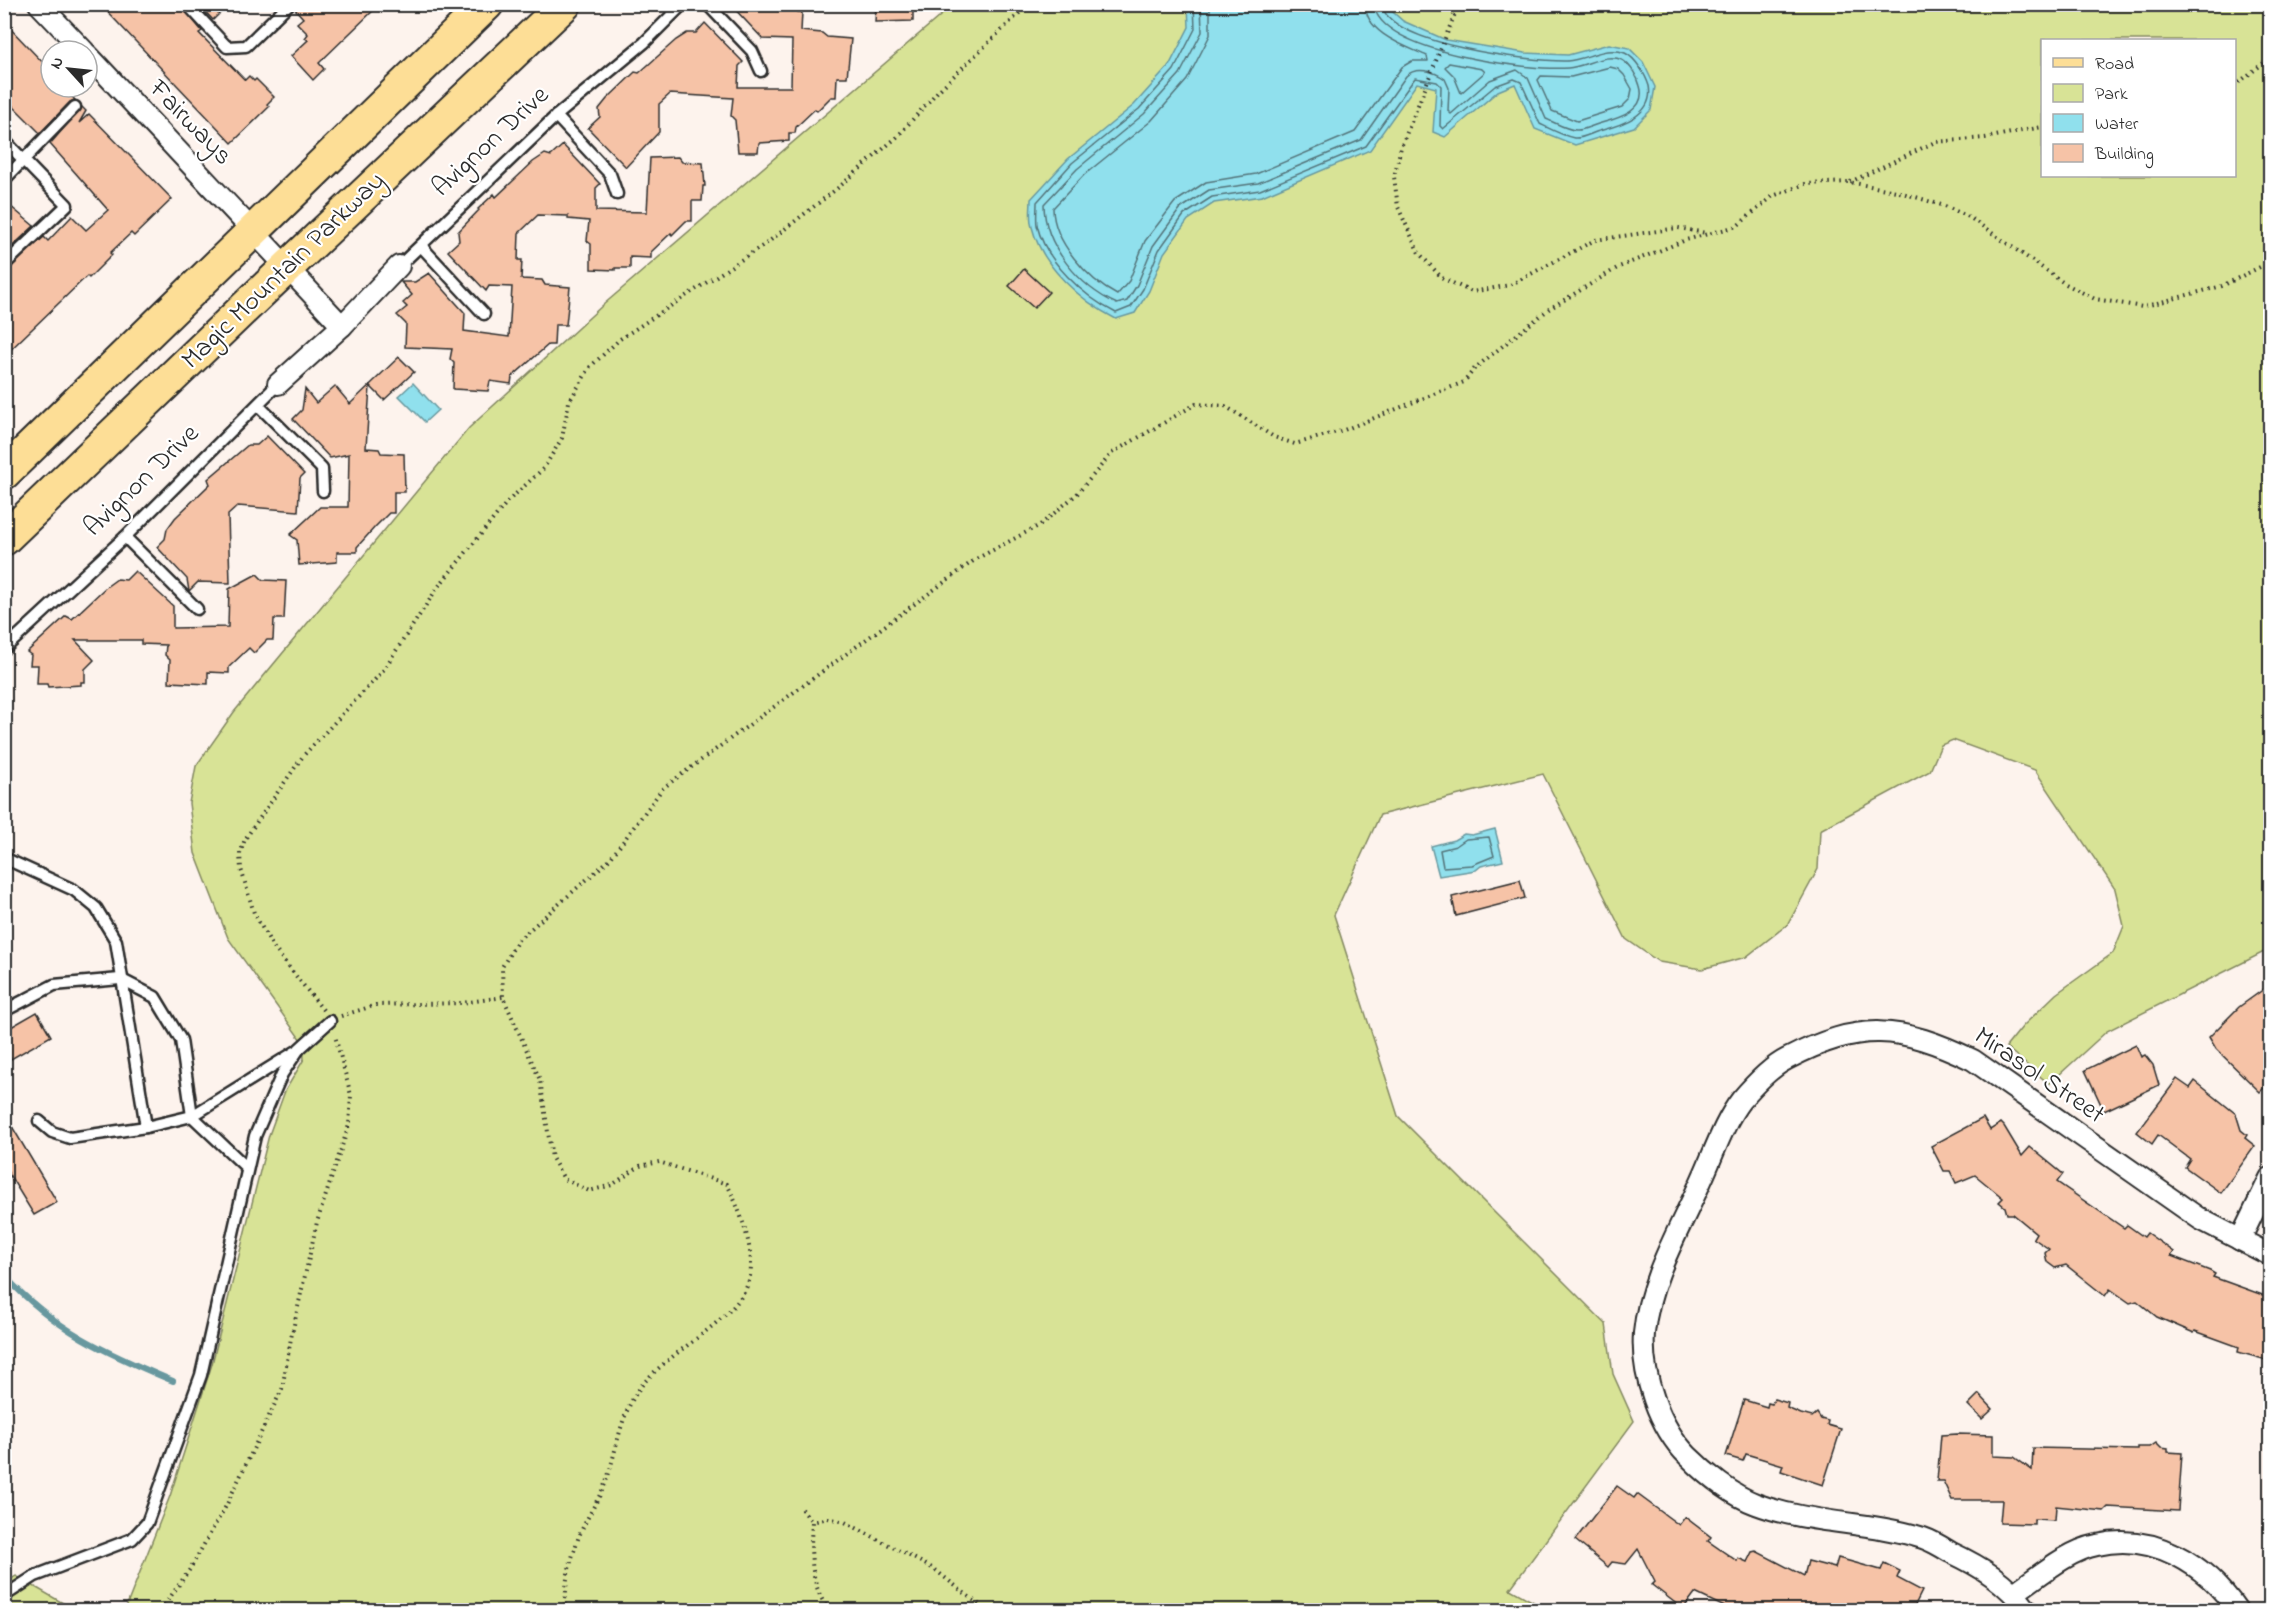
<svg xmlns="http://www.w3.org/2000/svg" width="2275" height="1615" viewBox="0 0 2275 1615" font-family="'Indie Flower',sans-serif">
<rect width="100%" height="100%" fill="#fdf3ed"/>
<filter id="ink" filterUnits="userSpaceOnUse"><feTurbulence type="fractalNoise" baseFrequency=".0167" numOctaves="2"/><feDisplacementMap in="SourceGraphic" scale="12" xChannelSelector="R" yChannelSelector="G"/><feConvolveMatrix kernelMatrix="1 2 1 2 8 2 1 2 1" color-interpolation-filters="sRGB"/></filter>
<g filter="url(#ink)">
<!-- green -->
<g fill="#d8e396" stroke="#828760" stroke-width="1.5" fill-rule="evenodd">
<path d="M953 5H2270V949L2107 1031 2049 1084 2006 1047 2023 1026 2056 994 2113 953 2124 926 2115 889 2035 770 1953 740 1941 745 1930 771 1820 830 1818 869 1788 924 1746 957 1702 969 1659 962 1626 939 1543 774 1380 815 1334 915 1398 1116 1606 1324 1613 1374 1634 1421 1510 1589 1548 1610H125L170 1496 212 1364 269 1135 285 1091 304 1059 303 1043 228 938 195 853 189 803 196 766 234 712 469 428 603 305ZM2042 40H2234V176H2042Z"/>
<polygon points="16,1576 75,1610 5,1610 4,1583"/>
</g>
<!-- water -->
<g fill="#90e0ed" stroke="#68989f" stroke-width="1.5">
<path d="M1188 5H1385L1403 21 1446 40 1525 53 1568 55 1609 44 1629 48 1643 62 1655 87 1651 110 1634 127 1575 145 1535 129 1515 84 1498 91 1445 137 1433 132 1436 88 1417 83 1370 150 1262 196 1214 203 1188 220 1164 253 1149 291 1135 313 1116 319C1081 301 1042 267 1032 227 1029 219 1031 208 1031 199L1068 159 1134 105 1169 66 1189 27Z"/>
<polygon points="413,383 438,410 425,422 399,396"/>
<polygon points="1495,829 1503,861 1481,866 1476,870 1439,876 1431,846 1454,840 1464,834 1472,835"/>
</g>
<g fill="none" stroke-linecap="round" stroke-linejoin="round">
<!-- shore -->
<g stroke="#537379" stroke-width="1.5">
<path d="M1194 4 1195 29 1174 70 1139 109 1072 163 1037 202C1037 209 1036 218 1037 225 1045 261 1084 297 1116 313L1131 307 1143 289 1159 250 1184 215 1212 197 1260 190 1366 146 1415 78 1437 82 1441 86 1440 126 1443 129 1495 86 1514 79 1521 82 1540 124C1550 129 1563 136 1574 138 1581 139 1590 134 1596 132 1617 126 1655 117 1649 86 1646 76 1636 58 1625 53 1606 45 1586 60 1567 61 1534 62 1386 45 1382 4"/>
<path d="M1201 4 1202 32 1180 74 1144 114 1077 169 1044 204C1044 246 1080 287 1117 304L1127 301 1137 285 1153 246 1180 209 1209 190 1258 183 1361 140 1406 76C1416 66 1434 71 1445 79L1449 88 1448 111 1451 114 1490 80 1517 70 1528 78 1546 119C1554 122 1567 130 1576 130 1582 131 1591 126 1598 124 1615 119 1648 112 1640 86 1638 78 1631 65 1622 60 1606 52 1585 67 1568 68 1533 71 1377 53 1374 4"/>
<path d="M1210 4V35L1187 80 1151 121 1084 175 1053 208C1053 241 1088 280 1117 295L1129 281 1145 241 1175 202 1206 182 1256 174 1355 132 1402 67 1412 61H1428L1427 56C1405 46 1366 34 1365 4"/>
<polygon points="1449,63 1482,69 1485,72 1461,93 1454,76 1445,67"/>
<polygon points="1610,67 1618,69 1624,75 1632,89 1630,99 1622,107 1577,121 1552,111 1538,80 1541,76 1571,77"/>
<polygon points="1489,837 1494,856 1472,865 1443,867 1440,850 1456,846 1466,839"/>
</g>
<!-- stream -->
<path stroke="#68989f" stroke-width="6" d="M4 1275C54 1330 106 1353 173 1381"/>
</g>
<!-- building -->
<g fill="#f6c3a7" stroke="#2b2b2b" stroke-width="1.5">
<polygon points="100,4 180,4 202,31 199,33 245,80 249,76 254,81 256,79 274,97 267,104 269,107 232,143"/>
<polygon points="198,4 229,4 213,20"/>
<polygon points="296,4 380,4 319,63 324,69 313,80 291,56 308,40 305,38 308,34 297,23 303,18 295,9"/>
<polygon points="730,4 798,7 798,12 802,12 801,31 822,33 827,37 851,39 847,77 837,77 836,97 831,97 817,111 815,109 796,127 795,133 789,133 789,141 759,143 758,152 738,152 735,120 731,116 733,98 670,94 659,104 659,132 626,167 588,128 600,117 599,109 607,99 635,72 639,73 676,40 687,33 696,33 705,23 743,62 739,66 738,87 791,87 792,40 763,39"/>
<polygon points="876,4 913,4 913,21 875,22"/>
<polygon points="4,22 51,71 51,87 63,87 75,100 70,102 40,133 4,97"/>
<polygon points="82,107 86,111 79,123 89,114 172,199 134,236 131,233 110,253 112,255 89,278 87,276 4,356 4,272 44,237 48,241 72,216 86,230 108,210 50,144"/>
<polygon points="563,145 600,184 596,188 596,211 647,212 650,158 678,157 682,162 703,163 705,186 703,186 702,201 692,201 692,221 686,221 672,235 671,233 651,252 651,258 630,257 630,268 615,268 615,270 591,269 591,244 587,241 589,221 568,219 568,216 538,215 519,233 518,260 522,260 521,279 542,280 545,285 570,287 566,325 555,325 554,345 548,345 512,377 511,384 490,381 488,391 453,389 454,363 450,359 452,349 405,347 406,324 397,315 407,307 403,303 412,295 401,282 415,282 429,273 465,313 464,331 509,337 512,287 489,286 486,291 448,251 459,241 458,232 479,210 478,209 494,194 496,197 533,162 545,154 551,156"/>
<polygon points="4,201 34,226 4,254"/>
<polygon points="1024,269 1049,292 1034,308 1009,286"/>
<polygon points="399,357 414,372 384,400 370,386 366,448 379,449 381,453 404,454 405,492 394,492 394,513 389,513 375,527 357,547 357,552 337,552 337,562 299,565 297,540 290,535 320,507 348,507 349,454 330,458 293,419 302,410 305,389 316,403 335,386 350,404"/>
<polygon points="267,436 304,474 300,478 298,511 238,506 228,515 230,583 198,582 189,591 187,579 157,547 165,539 167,529 175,518 210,484 208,479 248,445 257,445"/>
<polygon points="135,571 173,606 173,628 228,627 229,589 257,574 263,580 286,581 284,619 274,619 273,640 267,640 254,653 249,648 229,667 229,673 208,672 208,684 169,682 170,660 165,655 166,645 141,644 141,640 75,640 94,660 85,669 85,682 81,682 81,685 48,687 47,684 37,684 38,665 30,665 31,655 27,652 66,616 72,619 106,587 117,579 126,580"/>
<polygon points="1520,880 1525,898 1456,916 1452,897"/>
<polygon points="2271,984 2271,1081 2260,1092 2216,1049 2209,1037 2239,1007"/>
<polygon points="37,1012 51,1036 4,1063 4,1031"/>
<polygon points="2136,1045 2141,1057 2145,1055 2153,1065 2159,1085 2104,1111 2085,1070"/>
<polygon points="2177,1079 2190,1088 2195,1081 2236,1114 2241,1130 2247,1135 2245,1138 2255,1146 2221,1193 2185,1167 2190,1159 2158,1135 2152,1144 2137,1132"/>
<polygon points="4,1113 57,1202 34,1215 4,1166"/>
<polygon points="1983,1118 1990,1130 2001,1123 2004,1126 2022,1156 2030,1147 2063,1174 2057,1182 2124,1228 2127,1225 2144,1237 2147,1233 2174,1252 2171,1256 2210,1271 2215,1274 2213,1277 2271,1298 2271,1350 2267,1360 2238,1352 2239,1347 2195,1331 2194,1333 2157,1317 2137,1301 2130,1303 2110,1289 2105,1296 2066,1265 2055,1268 2047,1262 2045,1253 2049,1249 2033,1238 2036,1233 2013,1214 2007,1214 2005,1207 1999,1202 2003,1198 1975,1175 1956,1183 1950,1171 1944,1171 1931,1146"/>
<polygon points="1979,1394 1993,1409 1982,1419 1968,1405"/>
<polygon points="1774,1399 1788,1403 1787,1408 1801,1414 1812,1417 1817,1413 1821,1419 1828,1421 1827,1425 1841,1429 1823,1485 1781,1471 1783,1465 1746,1454 1743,1461 1726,1456 1744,1400 1767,1407 1768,1403 1772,1404"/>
<polygon points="1957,1434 1993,1435 1993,1456 2014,1457 2032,1470 2033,1448 2138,1450 2138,1447 2150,1447 2156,1443 2161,1448 2168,1449 2168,1452 2182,1453 2178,1511 2108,1507 2104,1511 2056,1506 2055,1520 2034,1519 2034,1524 2000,1523 2002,1500 1952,1500 1943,1481 1937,1481 1941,1435"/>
<polygon points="1617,1486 1634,1498 1637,1494 1679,1525 1685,1517 1711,1537 1708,1541 1737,1561 1738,1558 1747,1562 1752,1552 1756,1551 1804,1576 1808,1561 1835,1568 1838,1558 1881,1570 1884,1563 1900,1571 1897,1578 1922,1591 1912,1611 1733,1611 1695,1593 1683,1609 1652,1585 1655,1582 1638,1549 1626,1564 1612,1562 1608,1567 1575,1540"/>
</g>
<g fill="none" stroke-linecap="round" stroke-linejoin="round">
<defs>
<g id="service">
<polyline points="187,4 227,47 246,46 289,4"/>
<polyline points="707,4 752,51 761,71"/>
<polyline points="556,116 610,174 617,194"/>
<polyline points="4,140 67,205 4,265"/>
<polyline points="4,180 75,107"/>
<polyline points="421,246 484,314"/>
<polyline points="399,266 556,116 644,43 683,4"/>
<polyline points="258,405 322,469 323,491"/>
<polyline points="125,537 197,609"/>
<polyline points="4,649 125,537 278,384"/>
<polyline points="4,858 74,890 96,908 116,941 146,1127"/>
<polyline points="4,1011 54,985 120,979 155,997 181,1040 192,1116 246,1167"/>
<polyline points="39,1121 52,1132 70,1138 146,1127 192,1116 295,1052"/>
<polyline points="4,1596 35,1576 132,1539 147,1523 201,1375 255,1136 282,1074 299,1049 330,1021"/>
</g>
<g id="minor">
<polyline points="39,4 84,51"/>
<polyline points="87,54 342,326"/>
<polyline points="278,384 342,326 399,266"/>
<polyline points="2240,1240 2270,1178"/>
<path d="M2014 1593C2039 1576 2067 1551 2097 1545 2153 1532 2206 1564 2237 1610"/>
<path d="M2027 1610C2006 1582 1982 1567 1950 1552 1942 1547 1932 1541 1923 1538 1869 1521 1809 1524 1756 1504 1732 1495 1706 1474 1688 1456 1659 1427 1641 1375 1644 1333 1649 1279 1681 1227 1702 1179 1714 1153 1724 1122 1741 1100 1753 1086 1771 1067 1787 1059 1860 1021 1900 1025 1973 1060L2200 1219 2270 1255"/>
</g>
<g id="primary">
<polyline points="4,473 487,4"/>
<polyline points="4,539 259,294 565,4"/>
</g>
</defs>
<!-- service casing -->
<use href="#service" stroke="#2b2b2b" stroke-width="15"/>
<!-- minor casing -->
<use href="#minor" stroke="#2b2b2b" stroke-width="24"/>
<!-- primary casing -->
<use href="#primary" stroke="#2b2b2b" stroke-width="36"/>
<!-- path -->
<g stroke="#2b2b2b" stroke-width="4" stroke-dasharray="1.5 4.5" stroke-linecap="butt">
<polyline points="1459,4 1401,147 1394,177 1398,207 1419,253 1442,278 1472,292 1510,285 1595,240 1678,228 1706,233"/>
<polyline points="2234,86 2270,58"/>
<polyline points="1850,182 1935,142 1985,138 2042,127"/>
<polyline points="323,1010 273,947 254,913 241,869 240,854 245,839 303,756 382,672 438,587 508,501 544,468 562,438 569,402 590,367 620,339 767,243 839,187 897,137 938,91 1029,4"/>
<polyline points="341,1016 376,1005 462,1003 503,997"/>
<polyline points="802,1509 812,1522"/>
<polyline points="161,1610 190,1569 226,1506 282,1389 291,1338 317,1222 349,1125 351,1095 335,1036"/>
<path d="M563 1610C567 1599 565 1586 568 1574 570 1563 574 1551 578 1539 586 1517 602 1496 609 1473 617 1446 621 1416 637 1392 662 1353 738 1322 749 1280 757 1254 739 1207 727 1184L659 1162 640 1166 612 1185 589 1191 564 1179 552 1158 540 1080 503 997 502 967 518 940 610 859 663 788 976 559 1040 525 1077 494 1112 453 1196 404 1225 406 1274 437 1295 444 1344 430 1464 382 1475 368 1549 309 1619 267 1686 240 1737 226 1773 196 1805 184 1849 182 1896 191 1945 206 1969 217 2064 283 2095 299 2142 307 2222 286 2270 262"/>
<path d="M829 1610C810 1586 810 1552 812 1522L828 1518 845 1522 934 1569 986 1610"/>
</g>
<!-- service -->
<use href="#service" stroke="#fff" stroke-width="10"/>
<!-- minor -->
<use href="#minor" stroke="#fff" stroke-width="20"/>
<!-- primary -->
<use href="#primary" stroke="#fdde96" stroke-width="32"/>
</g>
</g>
<g text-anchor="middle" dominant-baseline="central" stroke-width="4.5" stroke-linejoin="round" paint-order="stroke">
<!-- street labels -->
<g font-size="27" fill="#2b2b2b" stroke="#fff">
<text transform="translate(190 123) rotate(46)">Fairways</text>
<text transform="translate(491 142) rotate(-43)">Avignon Drive</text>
<text transform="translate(284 271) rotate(-44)">Magic Mountain Parkway</text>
<text transform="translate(142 481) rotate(-44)">Avignon Drive</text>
<text transform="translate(2039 1076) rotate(34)">Mirasol Street</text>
</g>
</g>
<!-- margin -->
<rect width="2275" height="1615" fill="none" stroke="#fff" stroke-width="24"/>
<rect x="12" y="12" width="2251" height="1591" fill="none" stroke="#2b2b2b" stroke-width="2" filter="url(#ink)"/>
<!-- legend -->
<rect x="2041" y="39" width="195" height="138" fill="#ffffff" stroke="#aaaaaa" stroke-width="1.5"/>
<rect x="2053" y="58" width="30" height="9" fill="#fdde96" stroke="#aaaaaa" stroke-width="1.5"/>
<text x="2095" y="69" font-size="18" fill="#2b2b2b">Road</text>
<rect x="2053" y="84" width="30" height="18" fill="#d8e396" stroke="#aaaaaa" stroke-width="1.5"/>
<text x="2095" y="99" font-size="18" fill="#2b2b2b">Park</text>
<rect x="2053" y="114" width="30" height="18" fill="#90e0ed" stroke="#aaaaaa" stroke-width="1.5"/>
<text x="2095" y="129" font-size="18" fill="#2b2b2b">Water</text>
<rect x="2053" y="144" width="30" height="18" fill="#f6c3a7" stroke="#aaaaaa" stroke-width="1.5"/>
<text x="2095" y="159" font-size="18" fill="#2b2b2b">Building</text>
<!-- north arrow -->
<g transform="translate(69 69) rotate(297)"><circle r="28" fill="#ffffff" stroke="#aaaaaa" stroke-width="1.5"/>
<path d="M0-4.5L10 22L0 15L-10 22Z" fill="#2b2b2b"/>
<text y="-9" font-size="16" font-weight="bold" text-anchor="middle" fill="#2b2b2b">N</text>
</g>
</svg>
